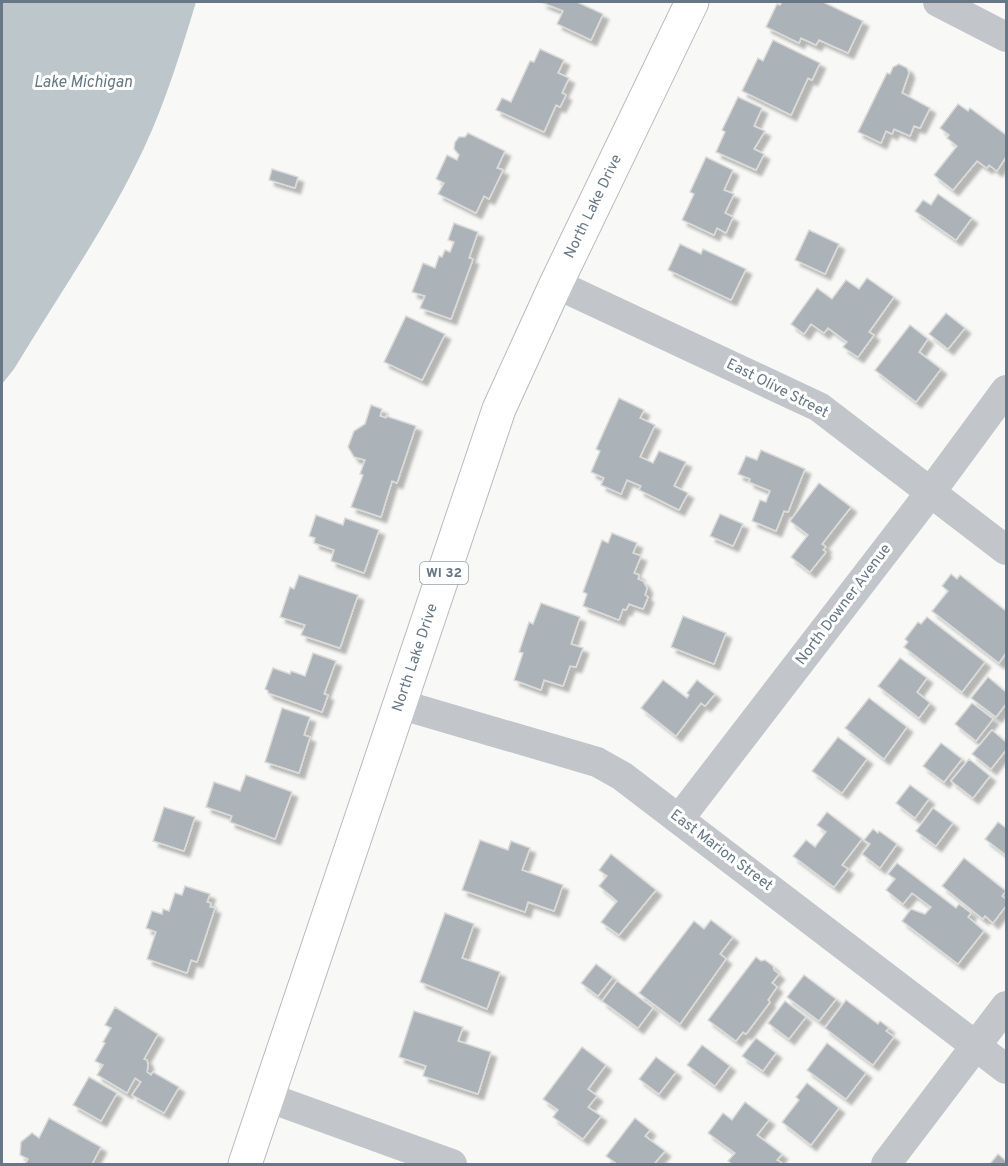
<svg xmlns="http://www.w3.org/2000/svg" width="1008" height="1166" viewBox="0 0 1008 1166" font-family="Overpass,sans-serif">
<defs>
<filter id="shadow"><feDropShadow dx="5.5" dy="5.5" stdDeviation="1.5" flood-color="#0004"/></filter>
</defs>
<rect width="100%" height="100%" fill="#f8f8f6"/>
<!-- water -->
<path fill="#bcc6cb" d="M2 2H196C181 51 166 101 144 148 108 225 58 296 14 369L2 384Z"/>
<!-- building -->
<g fill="#abb2b8" stroke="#dadad8" stroke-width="1.5" filter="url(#shadow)">
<polygon points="541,2 580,2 579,3 603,14 591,40 557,24 563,11"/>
<polygon points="782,2 823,2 863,21 848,53 819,40 816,45 801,38 799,43 766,27 777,4 780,5"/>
<polygon points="773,40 820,63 812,80 808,78 791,115 742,91 758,58 763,61"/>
<polygon points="540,49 564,60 558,73 569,78 562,93 566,95 560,107 556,105 544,132 496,110 502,98 511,102 530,61 534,62"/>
<polygon points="899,64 907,68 909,73 902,93 930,108 920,128 914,126 910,136 894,129 892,134 886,131 881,143 858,132 887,73 890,74 893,67"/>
<polygon points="738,97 762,108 754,126 765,131 754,149 764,154 756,170 716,152 725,132 722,130"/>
<polygon points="958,104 968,111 970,108 1006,135 1006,157 997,171 989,165 987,168 977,161 953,190 934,175 957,146 947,138 949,135 940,128"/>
<polygon points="468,133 505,151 497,168 503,170 489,199 484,196 476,213 438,194 444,183 436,179 447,155 457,160 459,155 454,149 455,142 459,137 465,137"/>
<polygon points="706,157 733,170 724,190 734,194 725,213 733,217 726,233 717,228 714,235 682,220 694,194 690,192"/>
<polygon points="272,169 298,177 295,188 269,180"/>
<polygon points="938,194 972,218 956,240 915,211 923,200 931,205"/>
<polygon points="454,223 478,232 469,258 473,259 451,319 420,308 425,296 412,292 423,263 435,268 439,256 442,257 445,250 450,252 454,242 448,240"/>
<polygon points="809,230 839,244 825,274 795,260"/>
<polygon points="680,244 701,254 703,249 746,269 731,300 668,270"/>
<polygon points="867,278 894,297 869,332 874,335 858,357 843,347 847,342 828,328 824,333 811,324 804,334 791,324 817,288 832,299 846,280 859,289"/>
<polygon points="946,313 965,328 948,349 929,334"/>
<polygon points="406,316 445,334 422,380 384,362"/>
<polygon points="910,325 928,339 919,352 941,369 916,402 875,370"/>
<polygon points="619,398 644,410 640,418 655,425 640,457 653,463 659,451 686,462 674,486 688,493 679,510 639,490 641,486 627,480 621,494 601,485 604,478 591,472 600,451 596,449"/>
<polygon points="371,405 382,409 380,416 386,418 386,416 416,426 397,483 392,481 381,517 351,507 363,475 360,474 365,460 354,457 348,447 354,431 365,424"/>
<polygon points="761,450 805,469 788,512 784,511 776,531 752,521 760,500 766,502 770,491 749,482 750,479 738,474 746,456 757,460"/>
<polygon points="819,483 851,507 822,544 826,547 823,550 826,552 810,572 791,557 808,535 790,521"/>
<polygon points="720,514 743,524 733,546 710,536"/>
<polygon points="316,515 343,525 345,518 379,530 364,573 331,561 334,550 314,543 315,538 309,536"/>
<polygon points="612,533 637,543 633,553 641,556 634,573 639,575 638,579 643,581 647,588 645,595 648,597 643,609 629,604 626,610 623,609 619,620 583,606 587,594 583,592 602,540 608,543"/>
<polygon points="951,574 957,579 960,575 1006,611 1006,653 999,663 932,611 948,591 942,586"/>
<polygon points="299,575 358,595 340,648 301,635 305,625 280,617 290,587 294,589"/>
<polygon points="541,603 580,617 571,644 583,648 576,667 570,666 563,686 544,680 541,690 514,680 523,653 519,652 529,622 533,624"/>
<polygon points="683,616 726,633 714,664 671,647"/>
<polygon points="927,617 985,662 962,692 904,647 908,642 905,639 918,622 921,624"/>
<polygon points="313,653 336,661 324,694 328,695 322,712 268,693 268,691 265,689 273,668 290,674 291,671 305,676"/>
<polygon points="900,658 927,678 917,692 930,703 919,718 878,686"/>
<polygon points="988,677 1006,692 1006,704 996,717 971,698"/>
<polygon points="663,680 687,698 689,695 687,693 697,680 715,694 705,706 701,703 676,736 641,708"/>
<polygon points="869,698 907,727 884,759 845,728"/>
<polygon points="972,703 993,719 976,741 955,724"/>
<polygon points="282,708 310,717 304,735 310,737 299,773 265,762"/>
<polygon points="992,730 1006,742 1006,750 991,769 972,754"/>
<polygon points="838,737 867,759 842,793 812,771"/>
<polygon points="941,743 962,759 944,782 923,766"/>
<polygon points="969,759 990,776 973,798 951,781"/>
<polygon points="246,775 292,792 275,839 230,822 232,816 206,807 214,782 240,791"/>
<polygon points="910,785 929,799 915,818 896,803"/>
<polygon points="164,807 195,817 184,851 153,841"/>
<polygon points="933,808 953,823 936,846 916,831"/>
<polygon points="827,812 862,839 842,865 848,869 834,887 793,856 806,840 815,847 826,832 817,825"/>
<polygon points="998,822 1006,828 1006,855 985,839"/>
<polygon points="873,829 878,833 879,831 897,844 880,868 862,854 870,844 864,840"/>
<polygon points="480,840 508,850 511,841 530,848 522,870 563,885 554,911 528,902 525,912 462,890"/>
<polygon points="611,854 656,890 619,935 601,922 617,901 599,886 607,876 599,870"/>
<polygon points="964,858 1006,891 1002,896 1006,899 1006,906 993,923 985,916 983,919 942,886"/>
<polygon points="897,863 956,908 959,904 971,913 968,917 984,931 958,964 902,921 911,909 925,914 931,907 912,893 903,904 886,890 895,879 888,874"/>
<polygon points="185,886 210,894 207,902 211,903 210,907 215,908 197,962 191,960 187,973 147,959 156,932 146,928 152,911 162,914 163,909 169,911 175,893 182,895"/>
<polygon points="445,913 474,924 462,958 500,972 487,1009 420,982"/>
<polygon points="711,920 733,937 720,954 726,959 680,1024 639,993 694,921 704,929"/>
<polygon points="756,957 761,961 765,960 773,966 774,970 779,974 772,983 777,987 768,1000 770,1002 746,1034 743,1032 736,1041 708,1020"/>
<polygon points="596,964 613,977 598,996 581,983"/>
<polygon points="804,975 836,999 819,1021 787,997"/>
<polygon points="617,981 653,1008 638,1028 602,1001"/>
<polygon points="846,1000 878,1024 880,1021 889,1028 886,1031 894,1037 873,1065 825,1028"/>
<polygon points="785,1001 806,1017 789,1039 768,1023"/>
<polygon points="115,1007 158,1034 144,1059 147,1060 148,1065 147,1072 151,1075 153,1072 179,1087 164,1113 132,1095 141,1082 135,1078 127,1093 97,1075 103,1065 95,1061 105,1043 103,1042 111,1028 105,1025"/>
<polygon points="414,1011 463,1027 458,1041 491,1052 478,1094 423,1076 426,1066 399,1057"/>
<polygon points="756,1038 776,1053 763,1071 742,1056"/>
<polygon points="827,1043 866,1073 846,1099 807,1070"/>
<polygon points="702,1045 730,1066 715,1086 687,1065"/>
<polygon points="582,1047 606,1065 588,1089 597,1096 588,1107 601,1116 583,1139 553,1117 558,1110 543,1099"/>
<polygon points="656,1057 676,1072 659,1094 639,1079"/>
<polygon points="89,1077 117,1093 101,1121 73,1105"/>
<polygon points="807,1083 839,1108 811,1145 782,1122 799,1100 796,1097"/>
<polygon points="745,1102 769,1120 757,1135 782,1154 777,1160 783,1164 732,1164 728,1161 735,1153 708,1133 723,1113 732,1120"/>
<polygon points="49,1118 101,1147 92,1164 25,1164 28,1159 20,1155 21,1142 32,1133 39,1138"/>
<polygon points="635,1118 650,1130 645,1136 665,1151 654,1164 617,1164 606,1156"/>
<polygon points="998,1154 1006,1161 1006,1164 990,1164"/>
</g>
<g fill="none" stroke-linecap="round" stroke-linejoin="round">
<defs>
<g id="major">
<path id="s1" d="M245 1164 499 409 556 284 692 2"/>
</g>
</defs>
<!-- major casing -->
<use href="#major" stroke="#b7bbbf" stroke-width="35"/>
<!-- minor -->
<g stroke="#c2c5c9" stroke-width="30">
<polyline points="938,2 1006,37"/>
<polyline points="556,284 819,407 1006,550"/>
<polyline points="399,704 597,762 622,776 1006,1069"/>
<polyline points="679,819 930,493 1006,390"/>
<polyline points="267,1097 452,1164"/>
<polyline points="886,1164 1006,1006"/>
</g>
<!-- major -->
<use href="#major" stroke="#fff" stroke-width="33"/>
</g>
<g text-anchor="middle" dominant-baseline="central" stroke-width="6" stroke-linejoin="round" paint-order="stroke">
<!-- shield labels -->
<rect fill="#fff" stroke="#95a0aa" stroke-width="1.5" x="420" y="562" width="48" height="22" rx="4.5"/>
<g font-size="14" font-weight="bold" fill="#687786">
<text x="444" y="573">WI 32</text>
</g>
<!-- street labels -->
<g font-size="15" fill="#687786" stroke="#fff">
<text stroke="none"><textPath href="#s1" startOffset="1020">North Lake Drive</textPath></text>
<text transform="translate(777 389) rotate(27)">East Olive Street</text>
<text transform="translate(844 605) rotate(-53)">North Downer Avenue</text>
<text stroke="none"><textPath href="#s1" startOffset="534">North Lake Drive</textPath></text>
<text transform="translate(721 851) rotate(37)">East Marion Street</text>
</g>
<!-- water labels -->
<g font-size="16" font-style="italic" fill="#637881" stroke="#fff">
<text x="83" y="83">Lake Michigan</text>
</g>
</g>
<!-- border -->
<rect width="1008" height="1166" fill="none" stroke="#687786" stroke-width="6"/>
</svg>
